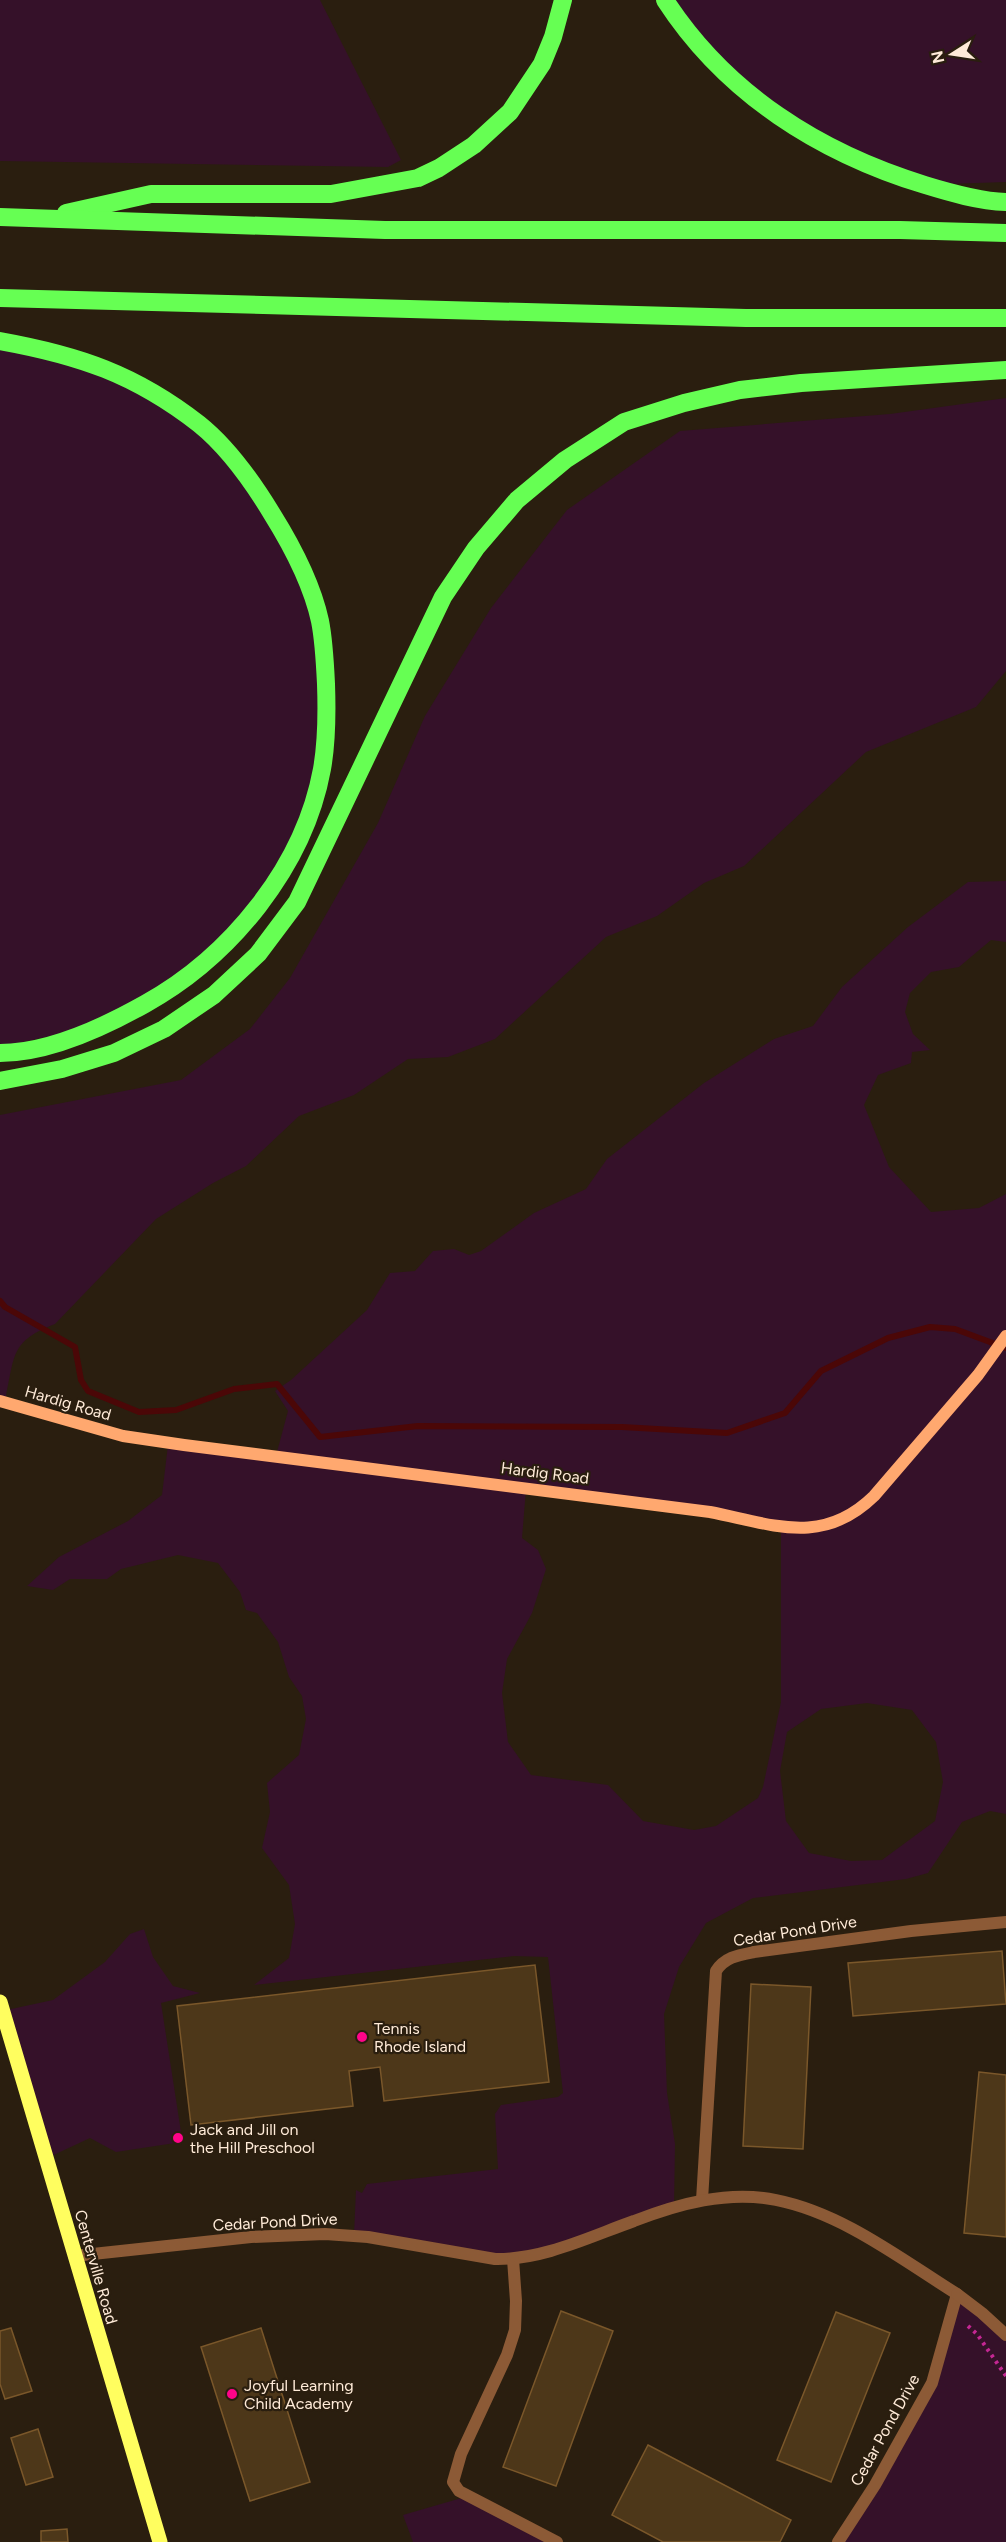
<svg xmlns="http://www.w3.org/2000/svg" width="1006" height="2542" viewBox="0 0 1006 2542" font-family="Figtree,sans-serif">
<rect width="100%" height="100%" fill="#2a1e0f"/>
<!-- green -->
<g fill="#351129" fill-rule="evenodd">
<polygon points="0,0 320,0 401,160 388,167 0,161"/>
<polygon points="663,0 1006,0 1006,182 946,184 934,187 780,121"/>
<polygon points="0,342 115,372 243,467 310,592 323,740 295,844 223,948 97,1026 0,1047"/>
<path d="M1006 398V671L976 707 866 752 744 866 704 883 657 916 606 937 495 1039 448 1057 408 1059 354 1095 299 1116 246 1166 213 1183 156 1219 55 1324C11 1341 15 1354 6 1396L3 1402 0 1401V1115L181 1080 250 1029 290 978 378 823 425 716 491 608 567 510 680 431 890 414Z"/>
<path d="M1006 881V942L991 940 959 967 931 972 910 993 905 1012 913 1034 930 1050 912 1052 911 1063 878 1075 864 1105 889 1167 931 1212 979 1208 1006 1194V1814L990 1811 962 1822 928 1873 906 1879 753 1898 706 1923 679 1967 664 2014 667 2093 675 2144 674 2207 510 2260 354 2235 356 2190 362 2193 367 2184 498 2169 495 2114 501 2105 558 2097 563 2093 548 1957 514 1956 254 1985 289 1958 295 1924 289 1885 262 1848 270 1812 267 1783 299 1755 306 1719 302 1696 289 1677 278 1642 257 1613 246 1610 240 1592 218 1563 178 1555 121 1569 107 1579H70L53 1590 27 1586 59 1557 128 1521 162 1495 168 1445 277 1452 288 1411 275 1391 291 1380 367 1310 390 1273 415 1271 433 1251 454 1249 469 1255 481 1251 534 1213 586 1189 607 1159 704 1083 774 1039 813 1026 842 987 908 927 968 882ZM526 1489 781 1528V1702L763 1787 758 1798 716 1826 694 1830 643 1821 608 1785 531 1775 508 1742 502 1693 507 1659 532 1613 546 1569 538 1550 522 1538ZM867 1703 912 1710 936 1742 943 1782 935 1821 882 1860 851 1861 809 1853 786 1821 780 1771 787 1732 821 1709Z"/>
<polygon points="144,1929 153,1957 173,1986 200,1993 161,2003 181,2132 175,2143 116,2152 90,2138 45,2159 2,2011 53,2000 105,1962 130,1934"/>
<polygon points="961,2297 1006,2339 1006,2542 837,2542 929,2386"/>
<polygon points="465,2497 554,2542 413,2542 403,2515"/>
</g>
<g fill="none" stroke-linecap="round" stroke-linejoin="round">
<!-- stream -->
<polyline stroke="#4b0707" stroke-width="6" points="0,1301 5,1307 75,1347 81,1380 88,1391 139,1412 176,1410 234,1389 277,1384 320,1437 418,1426 622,1427 727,1433 785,1413 821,1371 888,1338 930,1327 955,1329 1006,1348"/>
</g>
<!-- building -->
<g fill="#4d3719" stroke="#7a572a" stroke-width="1.5">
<polygon points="1002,1951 1006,2004 853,2016 848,1963"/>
<polygon points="535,1965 549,2082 384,2101 380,2067 349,2071 353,2106 191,2125 177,2006"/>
<polygon points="751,1984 811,1987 803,2149 743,2146"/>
<polygon points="979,2072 1006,2075 1006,2237 964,2233"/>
<polygon points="561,2311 613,2331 556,2486 503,2467"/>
<polygon points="836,2312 890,2333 831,2482 777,2460"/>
<polygon points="11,2328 32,2391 5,2399 0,2384 0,2331"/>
<polygon points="261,2328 310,2482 250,2501 201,2347"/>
<polygon points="38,2429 53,2477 26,2485 11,2438"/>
<polygon points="648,2445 791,2520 780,2542 663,2542 612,2515"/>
<polygon points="67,2529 68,2542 41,2542 41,2531"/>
</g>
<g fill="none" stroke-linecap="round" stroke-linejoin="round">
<!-- path -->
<polyline stroke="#c42793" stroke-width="4" stroke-dasharray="3 4.5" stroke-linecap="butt" points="968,2326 977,2334 1006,2376"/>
<!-- street -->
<g stroke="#8c5a36" stroke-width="12">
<path d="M702 2200 716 1971C725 1957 739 1955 754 1952L911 1931 1006 1922"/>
<path d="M74 2256 251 2237 325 2234 368 2237 495 2259C543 2260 589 2237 634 2221 678 2204 728 2190 776 2200 842 2213 901 2259 957 2294L932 2383 875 2485 838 2542"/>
<polyline points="513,2259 516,2301 515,2330 507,2355 461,2454 453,2482 459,2491 557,2542"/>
<polyline points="957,2294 982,2313 1006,2335"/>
</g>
<!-- secondary -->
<path stroke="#ffa86f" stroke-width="12" d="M0 1401 123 1436 184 1445 710 1512C772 1524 822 1547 874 1496L978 1375 1006 1336"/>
<!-- primary -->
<polyline stroke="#fffe5f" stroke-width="15" points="0,2002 160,2542"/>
<!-- highway -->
<g stroke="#66ff53" stroke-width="18">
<path d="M665 0C726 94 820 153 925 185 951 193 979 201 1006 202"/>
<polyline points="66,213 151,194 331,194 418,178 439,168 474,145 510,112 542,64 553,37 563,0"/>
<polyline points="0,217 385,230 900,230 1006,233"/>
<polyline points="0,298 746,318 1006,318"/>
<path d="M0 341C78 355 135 374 199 424 229 448 252 481 272 514 292 546 312 584 320 621 324 641 325 663 326 684 327 712 327 741 322 769 304 867 230 957 145 1004 104 1027 47 1053 0 1053"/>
<polyline points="0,1081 62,1069 114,1053 164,1029 214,995 258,954 297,902 443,597 476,548 517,500 565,460 624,422 684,403 740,390 801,383 1006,370"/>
</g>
</g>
<!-- markers -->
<g fill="#ff0489" stroke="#2a1e0f" stroke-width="2">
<circle cx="362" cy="2037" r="6"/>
<circle cx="178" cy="2138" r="6"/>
<circle cx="232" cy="2394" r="6"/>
</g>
<g text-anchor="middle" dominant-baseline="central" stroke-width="4.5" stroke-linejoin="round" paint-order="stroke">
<!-- street labels -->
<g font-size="16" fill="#ffebd8" stroke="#2a1e0f">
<text transform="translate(68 1403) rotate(16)">Hardig Road</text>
<text transform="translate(545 1473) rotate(7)">Hardig Road</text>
<text transform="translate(795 1931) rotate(-9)">Cedar Pond Drive</text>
<text transform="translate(275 2222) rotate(-3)">Cedar Pond Drive</text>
<text transform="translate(96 2267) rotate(74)">Centerville Road</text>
<text transform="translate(885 2430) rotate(-61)">Cedar Pond Drive</text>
</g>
<!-- poi labels -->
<g font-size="16" fill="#ffebd8" stroke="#2a1e0f" text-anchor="start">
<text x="374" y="2028">Tennis<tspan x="374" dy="18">Rhode Island</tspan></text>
<text x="190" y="2129">Jack and Jill on<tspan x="190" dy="18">the Hill Preschool</tspan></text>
<text x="244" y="2385">Joyful Learning<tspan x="244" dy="18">Child Academy</tspan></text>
</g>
</g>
<!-- north arrow -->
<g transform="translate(952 54) rotate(258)" stroke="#2a1e0f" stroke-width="4.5" paint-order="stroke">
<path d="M0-4.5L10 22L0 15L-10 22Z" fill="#ffebd8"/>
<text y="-9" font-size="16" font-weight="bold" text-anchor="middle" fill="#ffebd8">N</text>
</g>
</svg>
